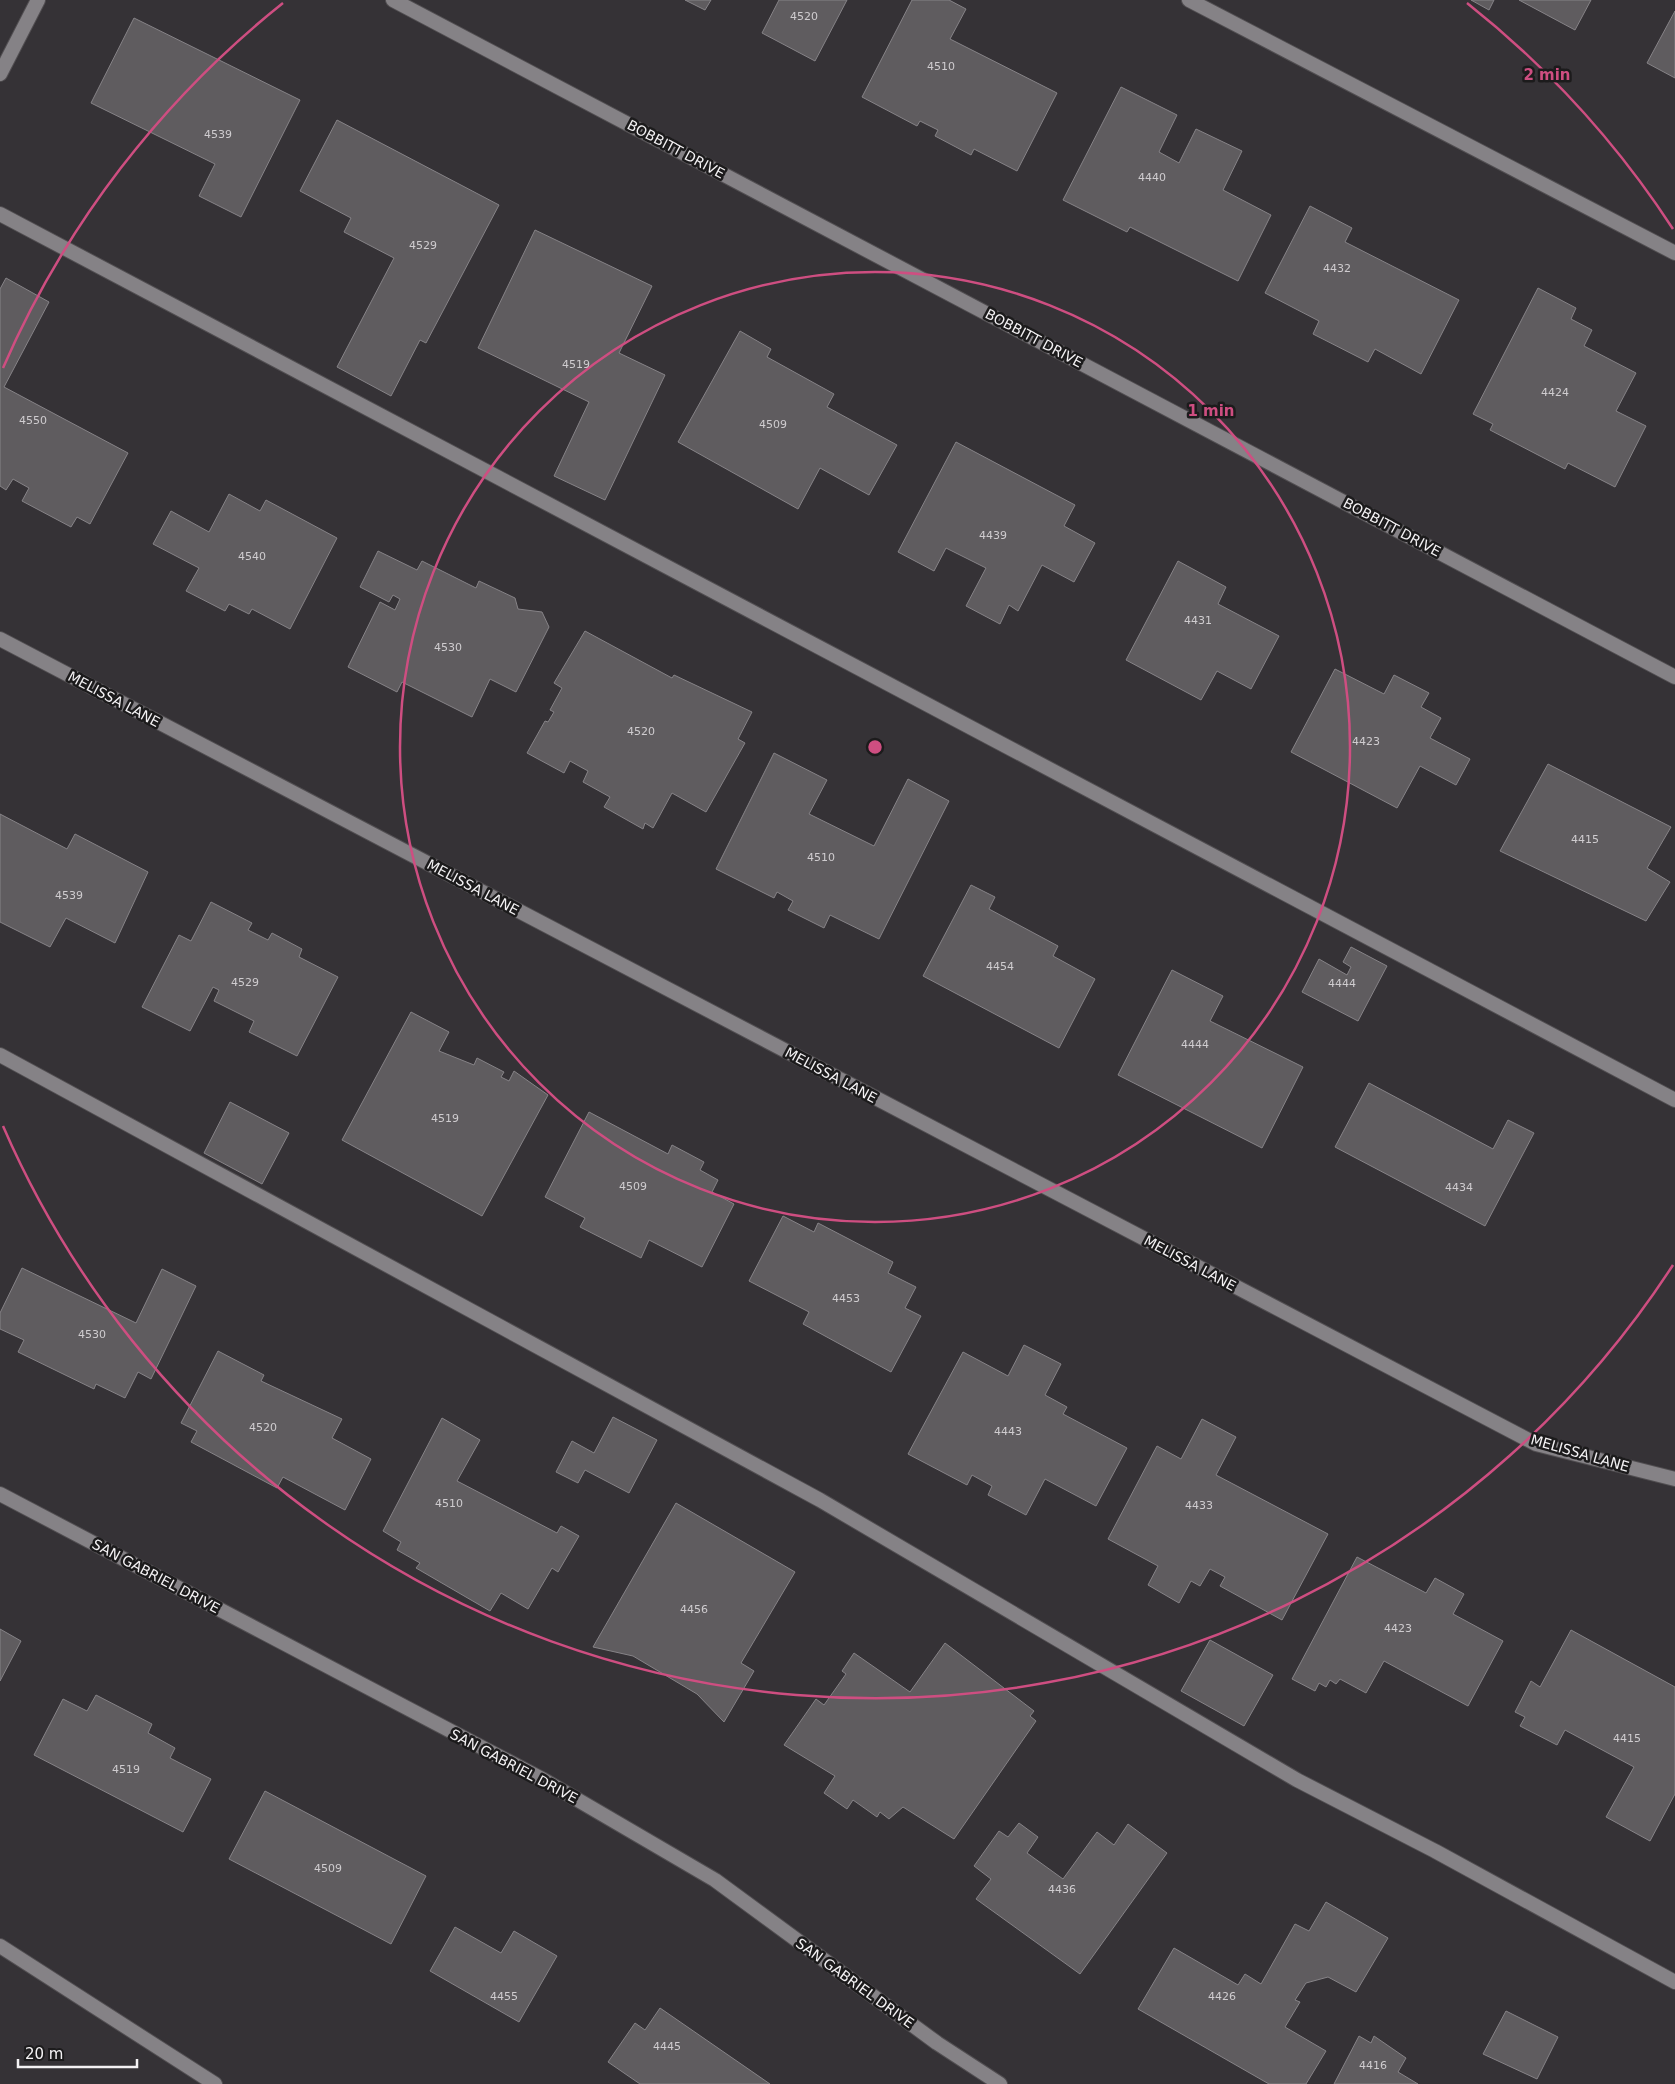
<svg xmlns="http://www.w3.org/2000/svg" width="1675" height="2084" viewBox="0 0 1675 2084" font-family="'DejaVu Sans',sans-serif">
<rect width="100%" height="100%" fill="#353236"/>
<!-- building -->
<g fill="#5f5c5f" stroke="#868387">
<polygon points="685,0 711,0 705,10"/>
<polygon points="779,0 847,0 815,61 762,33"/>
<polygon points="912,0 949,0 966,9 950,39 1057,93 1017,171 974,149 971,155 935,136 938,130 920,121 917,126 862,97"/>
<polygon points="1471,0 1494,0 1489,10"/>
<polygon points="1519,0 1591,0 1575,30"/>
<polygon points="1675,11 1675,78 1647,63"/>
<polygon points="134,18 300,100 241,217 199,196 215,164 91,103"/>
<polygon points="1121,87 1177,115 1159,152 1179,163 1196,129 1242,151 1223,190 1271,215 1238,281 1130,227 1127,232 1063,200"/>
<polygon points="337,120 499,205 426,343 420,340 391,396 337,367 394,258 344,232 351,218 300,191"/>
<polygon points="1310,206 1352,228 1345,242 1459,300 1421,374 1375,349 1368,362 1313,334 1319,321 1265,293"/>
<polygon points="535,230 652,286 619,353 665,375 605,500 554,476 589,402 478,348"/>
<polygon points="6,278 49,302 4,387 128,453 90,524 77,517 71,527 22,501 29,488 13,479 6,490 0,486 0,289"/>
<polygon points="1538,288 1576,308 1571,319 1592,330 1584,346 1636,373 1616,411 1646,426 1615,487 1568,463 1565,469 1490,430 1493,424 1473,414"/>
<polygon points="740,331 771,349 767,357 834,394 827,407 897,445 869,495 820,468 798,509 678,442"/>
<polygon points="956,442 1075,505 1064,526 1095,543 1074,582 1042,565 1018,611 1009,605 1000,624 966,606 986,568 946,548 934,571 898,552"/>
<polygon points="229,494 260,511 266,500 337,538 290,629 252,609 249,614 229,604 225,611 186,591 199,568 153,544 171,511 209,532"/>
<polygon points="378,551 417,570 422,561 476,588 479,581 515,598 518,609 542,612 549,627 516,692 490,679 472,717 402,682 397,692 348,667 380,602 395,610 400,599 393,595 389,602 360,587"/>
<polygon points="1178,561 1226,587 1218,604 1279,636 1251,689 1217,671 1201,700 1126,660"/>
<polygon points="585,631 672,678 674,675 752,712 738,739 745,743 706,812 672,793 653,828 645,823 643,829 604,807 610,797 583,782 588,771 570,761 564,773 527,753 545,721 548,722 554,712 550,710 562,688 554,683"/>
<polygon points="1335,669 1384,694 1394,675 1429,693 1421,707 1441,718 1430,738 1470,759 1456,785 1420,766 1397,808 1291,752"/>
<polygon points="774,753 827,780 809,814 874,846 908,779 949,801 879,939 830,915 824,928 788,910 793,901 777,892 774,898 716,869"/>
<polygon points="1548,764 1671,827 1647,868 1670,882 1646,921 1500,851"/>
<polygon points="0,814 67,849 75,834 148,872 115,943 66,918 50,947 0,922"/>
<polygon points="971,885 995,897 989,909 1058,946 1053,956 1095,979 1059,1048 923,976"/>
<polygon points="211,902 252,923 248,930 268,940 272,933 302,949 299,957 338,977 297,1056 249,1032 254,1021 214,1001 219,990 213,987 190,1031 142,1007 179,935 191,941"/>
<polygon points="1351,947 1387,966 1358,1021 1302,992 1319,959 1347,975 1351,967 1343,962"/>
<polygon points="1172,970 1223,996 1210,1021 1303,1067 1262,1148 1118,1075"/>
<polygon points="411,1012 449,1032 439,1051 474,1065 477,1058 504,1072 501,1077 509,1081 514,1071 548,1095 482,1216 342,1140"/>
<polygon points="1369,1083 1493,1149 1508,1120 1534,1133 1485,1226 1335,1147"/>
<polygon points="230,1102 289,1133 262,1184 204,1153"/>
<polygon points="589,1112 668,1154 672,1145 704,1162 700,1170 718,1180 712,1192 734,1204 702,1267 649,1240 641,1258 580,1227 585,1218 545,1197"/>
<polygon points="783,1216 814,1232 818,1223 893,1262 888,1273 916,1287 905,1308 921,1316 891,1372 803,1324 809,1312 749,1281"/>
<polygon points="22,1268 136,1323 162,1269 196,1286 151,1379 138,1372 125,1398 96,1384 94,1389 18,1352 24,1340 0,1329 0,1313"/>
<polygon points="1024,1345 1061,1364 1045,1395 1067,1407 1063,1414 1127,1448 1096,1506 1045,1479 1026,1515 988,1495 992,1486 972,1475 967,1485 908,1454 963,1352 1008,1376"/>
<polygon points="218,1351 264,1375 261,1381 342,1419 332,1438 371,1459 345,1510 283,1477 277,1488 191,1442 197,1431 181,1423"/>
<polygon points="613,1417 657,1440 629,1493 585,1470 578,1483 556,1472 572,1441 594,1453"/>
<polygon points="442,1418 480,1440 457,1481 557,1533 561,1526 579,1536 558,1572 552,1568 528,1609 501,1593 490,1611 416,1568 420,1563 397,1550 401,1542 383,1531"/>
<polygon points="1202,1419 1236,1437 1216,1475 1328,1534 1282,1620 1220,1586 1225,1577 1210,1569 1200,1586 1191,1581 1179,1603 1148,1585 1158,1566 1108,1539 1157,1446 1181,1459"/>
<polygon points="676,1503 795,1572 741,1663 754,1671 724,1722 697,1694 633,1656 593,1647"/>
<polygon points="1357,1557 1426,1593 1435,1578 1464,1594 1453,1614 1503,1641 1468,1706 1384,1661 1366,1693 1340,1679 1336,1684 1330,1680 1326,1687 1319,1683 1315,1691 1292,1679"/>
<polygon points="0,1629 21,1641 0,1681"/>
<polygon points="1571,1630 1675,1687 1675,1794 1650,1841 1606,1817 1634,1767 1565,1730 1557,1745 1520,1726 1525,1717 1515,1712 1531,1681 1540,1687"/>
<polygon points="1210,1640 1273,1675 1244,1726 1181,1691"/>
<polygon points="945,1643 1034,1711 1030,1716 1036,1721 954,1839 903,1807 889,1819 880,1812 877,1817 853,1800 847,1809 824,1793 835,1776 784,1745 816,1699 824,1705 846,1674 842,1671 854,1653 910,1692"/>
<polygon points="96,1695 152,1724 148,1733 175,1748 170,1758 211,1779 183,1832 34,1755 63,1699 87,1711"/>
<polygon points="265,1791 426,1876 391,1944 229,1859"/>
<polygon points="1019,1823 1038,1837 1027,1853 1063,1879 1097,1832 1114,1845 1128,1824 1167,1853 1080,1974 976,1899 991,1879 974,1866 999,1831 1008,1837"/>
<polygon points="1326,1902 1388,1938 1356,1992 1328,1977 1306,1983 1295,2000 1300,2002 1285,2027 1326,2051 1306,2084 1269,2084 1138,2009 1174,1948 1238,1985 1245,1974 1261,1984 1295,1924 1309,1931"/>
<polygon points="455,1927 501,1953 514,1931 557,1956 519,2022 430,1971"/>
<polygon points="660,2008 770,2084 640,2084 608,2062 635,2023 645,2030"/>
<polygon points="1506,2011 1558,2037 1537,2079 1483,2054"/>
<polygon points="1359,2036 1371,2043 1374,2036 1406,2058 1398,2072 1418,2084 1334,2084"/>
</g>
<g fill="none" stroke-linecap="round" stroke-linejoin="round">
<defs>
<g id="service">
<polyline points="1189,0 1675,253"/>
<polyline points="0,214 1675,1100"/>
<polyline points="0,1055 820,1500 1297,1780 1435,1851 1675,1982"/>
<polyline points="0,1946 215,2084"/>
</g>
<g id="minor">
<polyline points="393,0 1675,677"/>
<polyline points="0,639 1536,1444 1675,1479"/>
<polyline points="0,1494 542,1779 715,1880 937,2043 1000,2084"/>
</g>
<polyline id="tertiary" points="0,74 38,0"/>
</defs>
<!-- service casing -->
<use href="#service" stroke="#514e51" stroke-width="16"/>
<!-- minor casing -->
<use href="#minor" stroke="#514e51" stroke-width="16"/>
<!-- tertiary casing -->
<use href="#tertiary" stroke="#514e51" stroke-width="16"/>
<!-- service -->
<use href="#service" stroke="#858286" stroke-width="14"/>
<!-- minor -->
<use href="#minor" stroke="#858286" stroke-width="14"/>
<!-- tertiary -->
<use href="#tertiary" stroke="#858286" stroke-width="14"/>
</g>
<!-- distance rings -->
<g fill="none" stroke="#ce4e81" stroke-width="2.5">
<circle cx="875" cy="747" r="475"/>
<path d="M1673 1265A951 951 0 0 1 3 1126M3 368A951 951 0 0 1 283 3M1467 3A951 951 0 0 1 1673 229"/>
</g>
<g text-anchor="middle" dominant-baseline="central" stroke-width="5" stroke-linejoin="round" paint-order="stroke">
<!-- number labels -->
<g font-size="11" fill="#cfcccf">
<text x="804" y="16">4520</text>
<text x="941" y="66">4510</text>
<text x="218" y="134">4539</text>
<text x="1152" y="177">4440</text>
<text x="423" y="245">4529</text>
<text x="1337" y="268">4432</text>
<text x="576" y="364">4519</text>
<text x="1555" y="392">4424</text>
<text x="33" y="420">4550</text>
<text x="773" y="424">4509</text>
<text x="993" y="535">4439</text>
<text x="252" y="556">4540</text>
<text x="1198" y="620">4431</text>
<text x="448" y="647">4530</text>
<text x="641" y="731">4520</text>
<text x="1366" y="741">4423</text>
<text x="1585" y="839">4415</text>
<text x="821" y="857">4510</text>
<text x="69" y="895">4539</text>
<text x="1000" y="966">4454</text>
<text x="245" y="982">4529</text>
<text x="1342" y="983">4444</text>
<text x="1195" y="1044">4444</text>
<text x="445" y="1118">4519</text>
<text x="633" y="1186">4509</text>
<text x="1459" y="1187">4434</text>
<text x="846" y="1298">4453</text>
<text x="92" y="1334">4530</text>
<text x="263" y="1427">4520</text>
<text x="1008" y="1431">4443</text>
<text x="449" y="1503">4510</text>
<text x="1199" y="1505">4433</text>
<text x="694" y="1609">4456</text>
<text x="1398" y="1628">4423</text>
<text x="1627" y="1738">4415</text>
<text x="126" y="1769">4519</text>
<text x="328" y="1868">4509</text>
<text x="1062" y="1889">4436</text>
<text x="504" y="1996">4455</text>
<text x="1222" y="1996">4426</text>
<text x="667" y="2046">4445</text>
<text x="1373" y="2065">4416</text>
</g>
<!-- street labels -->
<g font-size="14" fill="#f4f2f4" stroke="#1c1b1c">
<text transform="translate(676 149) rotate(28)">BOBBITT DRIVE</text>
<text transform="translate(1034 338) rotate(28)">BOBBITT DRIVE</text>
<text transform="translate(1392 527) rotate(28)">BOBBITT DRIVE</text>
<text transform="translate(114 699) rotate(28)">MELISSA LANE</text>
<text transform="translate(473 887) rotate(28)">MELISSA LANE</text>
<text transform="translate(831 1075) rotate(28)">MELISSA LANE</text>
<text transform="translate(1190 1263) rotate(28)">MELISSA LANE</text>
<text transform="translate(1580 1453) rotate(16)">MELISSA LANE</text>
<text transform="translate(156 1576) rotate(28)">SAN GABRIEL DRIVE</text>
<text transform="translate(514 1766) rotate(28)">SAN GABRIEL DRIVE</text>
<text transform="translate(855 1983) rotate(36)">SAN GABRIEL DRIVE</text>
</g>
</g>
<circle cx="875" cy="747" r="8" fill="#ce4e81" stroke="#1c1b1c" stroke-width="2.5"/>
<g font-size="15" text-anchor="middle" font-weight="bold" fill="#ce4e81" stroke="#1c1b1c" stroke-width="5" stroke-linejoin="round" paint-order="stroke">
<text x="1547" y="80">2 min</text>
<text x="1211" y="416">1 min</text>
</g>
<!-- scale -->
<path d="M18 2059v8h119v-8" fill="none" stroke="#f4f2f4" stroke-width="2.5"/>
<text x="25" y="2059" font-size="15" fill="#f4f2f4" stroke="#1c1b1c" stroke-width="4" paint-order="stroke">20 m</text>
</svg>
